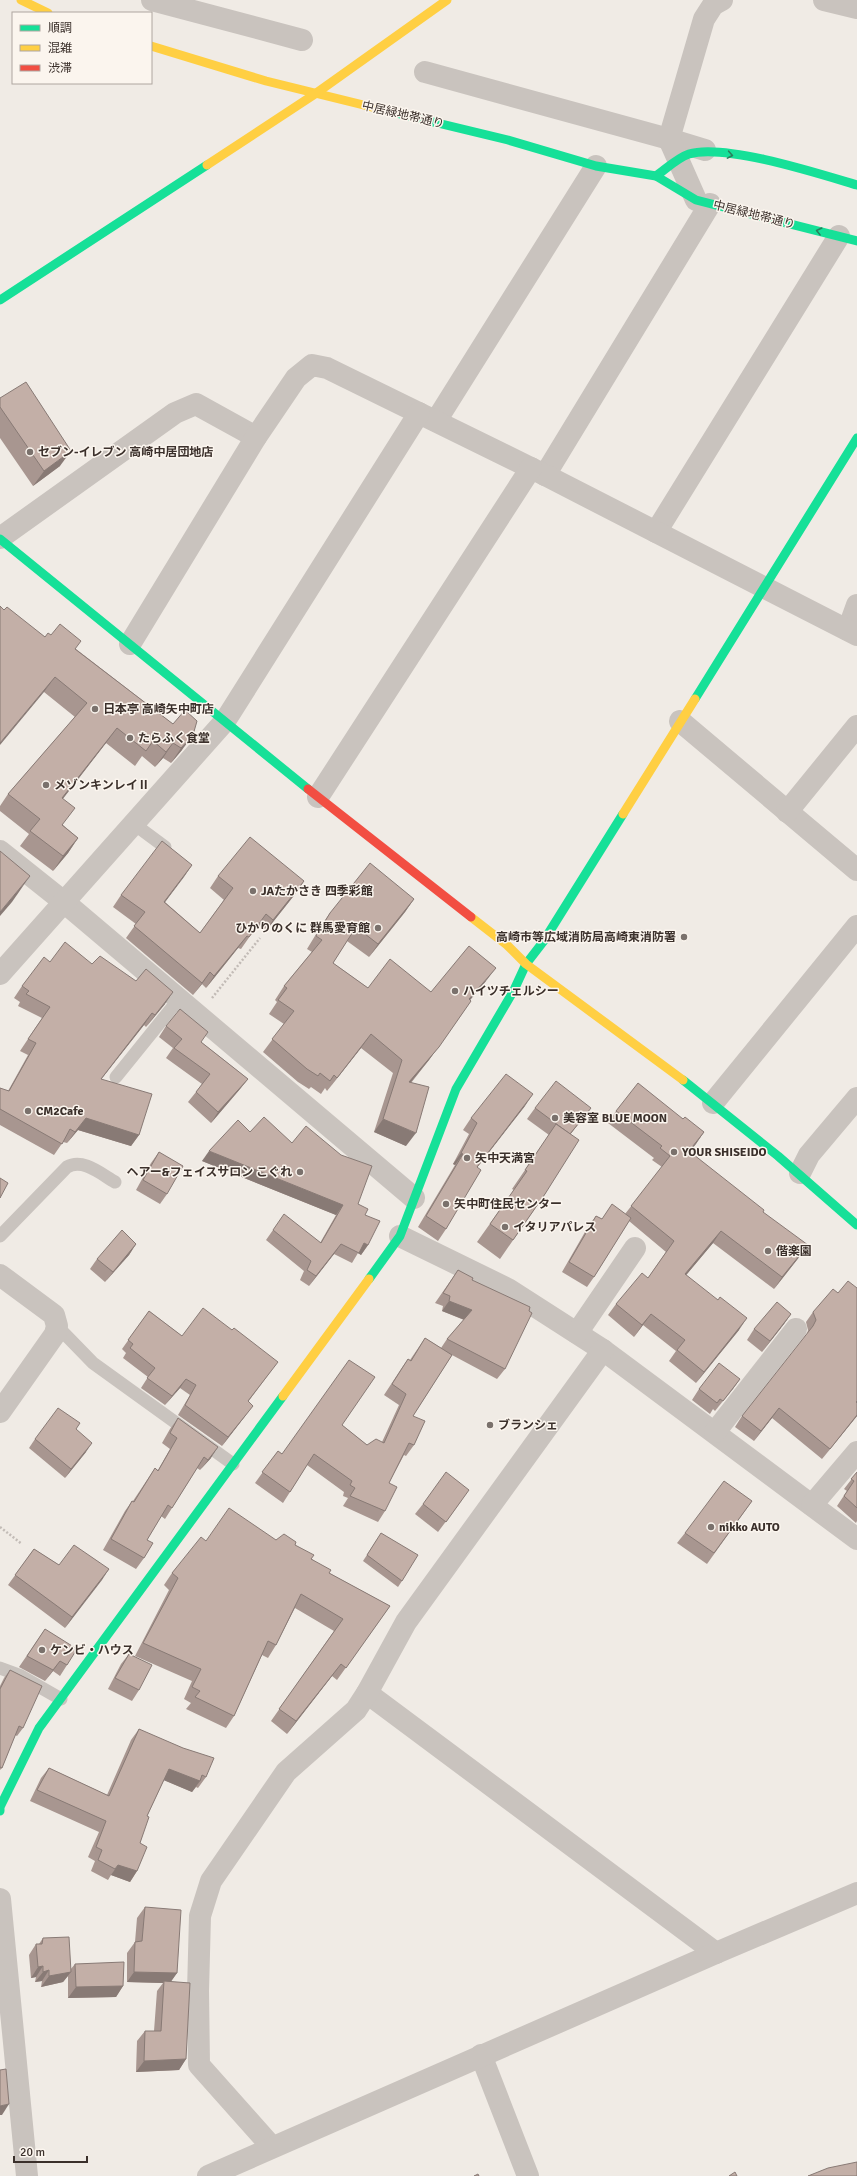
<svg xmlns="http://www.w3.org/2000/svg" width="857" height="2176" viewBox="0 0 857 2176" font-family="Signika,'Noto Sans JP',sans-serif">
<rect width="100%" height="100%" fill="#f0ebe5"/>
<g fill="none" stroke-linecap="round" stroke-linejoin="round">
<!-- path -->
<g stroke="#c2bbb6" stroke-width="2.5" stroke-dasharray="2 2" stroke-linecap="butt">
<polyline points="212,998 260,938"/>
<polyline points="0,1527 22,1544"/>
</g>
<!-- lane -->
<g stroke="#c9c3be" stroke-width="13">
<polyline points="134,824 165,847"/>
<polyline points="116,1077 179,999"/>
<path d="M0 1236 67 1167C83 1158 101 1174 115 1182"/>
<polyline points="57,1326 93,1363 233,1464"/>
<polyline points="0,1668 19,1675 61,1699"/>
</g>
<!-- street -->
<g stroke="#c9c3be" stroke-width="22">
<polyline points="152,0 302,40"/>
<polyline points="824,0 857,8"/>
<polyline points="425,72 669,139 705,150"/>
<polyline points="696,200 669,139 704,19 713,5 722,0"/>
<polyline points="436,421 596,166"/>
<polyline points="545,475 710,204"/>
<polyline points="656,532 839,236"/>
<polyline points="0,538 175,413 196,404 256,437"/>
<polyline points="848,630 857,605"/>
<polyline points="130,644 256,437 296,378 312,365 327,368 545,475 857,635"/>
<polyline points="680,721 857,870"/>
<polyline points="318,797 531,468"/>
<polyline points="787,812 857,726"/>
<polyline points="0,851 64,902 414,1198"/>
<polyline points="0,974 225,721 419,413"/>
<polyline points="713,1103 857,926"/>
<polyline points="800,1173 809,1155 857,1098"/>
<polyline points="400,1236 508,1289 603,1350 857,1539"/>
<polyline points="0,1275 54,1315 57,1326 55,1334 0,1412"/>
<polyline points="577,1333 635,1248"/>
<polyline points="715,1432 796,1329"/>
<polyline points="812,1505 857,1452"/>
<polyline points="367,1693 716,1953"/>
<polyline points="0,1899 27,2176"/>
<polyline points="481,2055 528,2176"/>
<polyline points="272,2147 199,2065 198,1991 200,1916 211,1881 286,1772 356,1710 367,1693 406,1622 603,1350"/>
<polyline points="208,2176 716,1953 857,1893"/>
</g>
<!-- fast -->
<g stroke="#16e098" stroke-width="9">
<polyline points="396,113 508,140 596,166 656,176 696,200 857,241"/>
<path d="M656 176C666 169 677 158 689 154 724 143 820 174 857 185"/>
<polyline points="0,300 207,165"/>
<polyline points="0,539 308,789"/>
<polyline points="695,699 857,438"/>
<polyline points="683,1080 778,1156 857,1225"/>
<polyline points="369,1279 400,1236 456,1089 514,990 526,964 543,942 623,814"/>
<polyline points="0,1811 0,1807 39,1728 283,1396"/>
</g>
<!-- slow -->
<g stroke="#ffcf43" stroke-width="9">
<polyline points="21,0 48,13"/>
<polyline points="151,46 266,81 396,113"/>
<polyline points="207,165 315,94 447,0"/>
<polyline points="623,814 695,699"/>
<polyline points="471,917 507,945 526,964 683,1080"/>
<polyline points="283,1396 369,1279"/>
</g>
<!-- jam -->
<polyline stroke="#f24e42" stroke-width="9" points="308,789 471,917"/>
</g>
<!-- wall -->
<g fill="#a89690">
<polygon points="0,398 60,466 33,486 0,438"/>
<polygon points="4,610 45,637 51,635 76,649 173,724 182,750 171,763 163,758 155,767 142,756 135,766 106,743 63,798 63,825 78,838 68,853 53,871 20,846 29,834 0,811 0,806 8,794 75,717 44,692"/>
<polygon points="192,865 165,902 200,933 224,900 210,888 218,876 304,881 296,893 265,932 257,926 241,949 238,948 206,988 202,984 193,995 126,938 136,924 113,907 121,895"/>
<polygon points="414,899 405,912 369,957 347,941 333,963 368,988 431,992 486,981 470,1000 429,1060 411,1083 406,1146 374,1132 393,1073 361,1048 327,1091 325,1088 321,1094 311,1087 309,1089 298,1082 263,1052 284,1024 269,1014 277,1002 275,1000 284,986 312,952 307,949 321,926 330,913"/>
<polygon points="50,962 92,964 165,1004 146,1027 144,1025 101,1079 139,1135 131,1146 78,1130 67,1143 63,1142 54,1155 0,1125 0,1088 8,1091 28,1055 20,1051 42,1018 18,1006 20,1002 14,998 22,986"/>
<polygon points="166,1026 201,1042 248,1079 240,1089 211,1123 188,1102 196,1092 202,1084 166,1058 173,1048 159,1037"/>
<polygon points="525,1106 477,1167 446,1229 438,1241 418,1227 455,1165 453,1164 469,1134 463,1130 471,1118"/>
<polygon points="535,1108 583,1118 570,1134 545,1194 500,1259 477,1242 514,1190 512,1189 549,1135 527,1119"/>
<polygon points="616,1111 683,1119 704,1132 690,1152 763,1212 800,1256 774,1289 713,1243 686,1275 739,1330 696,1383 669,1361 676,1351 643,1325 634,1337 608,1315 616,1304 648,1278 666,1252 629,1221 594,1277 587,1287 562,1272 589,1225 596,1216 602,1219 625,1214 662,1167 652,1160 654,1158 608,1123"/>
<polygon points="250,1132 358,1204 365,1215 368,1245 361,1255 358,1253 352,1263 334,1254 309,1286 300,1280 304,1271 266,1240 273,1230 320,1243 336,1215 202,1161"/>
<polygon points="159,1152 167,1194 160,1204 136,1190 151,1163"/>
<polygon points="136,1244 129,1255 105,1282 90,1269 97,1259"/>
<polygon points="458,1270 472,1280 505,1369 497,1379 452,1355 413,1416 414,1445 406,1456 404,1455 389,1483 385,1511 378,1522 343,1506 348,1498 343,1496 344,1492 307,1465 283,1503 255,1483 278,1451 282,1454 342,1425 367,1445 382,1442 399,1405 384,1395 401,1369 408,1359 410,1360 425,1338 441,1348 447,1339 464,1320 442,1311 443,1306 435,1303"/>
<polygon points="149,1311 182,1336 271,1371 248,1402 246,1415 222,1446 178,1415 190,1395 180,1388 165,1405 141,1388 148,1377 123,1358 126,1353 122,1349"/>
<polygon points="813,1312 857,1402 857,1416 822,1459 772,1418 754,1441 735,1427 742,1416 807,1334 808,1330 806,1322"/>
<polygon points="791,1314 784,1324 762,1352 747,1340 754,1329"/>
<polygon points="740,1379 715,1411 713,1409 710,1414 692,1400 699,1389"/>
<polygon points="178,1418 211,1458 200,1470 197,1468 172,1508 165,1519 161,1516 147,1540 144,1558 136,1569 103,1550 125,1511 132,1501 133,1501 155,1468 158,1470 170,1449 162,1443 170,1429"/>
<polygon points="76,1429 86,1452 65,1478 29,1448 35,1439"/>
<polygon points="857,1472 857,1521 856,1523 837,1506 847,1491 844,1489"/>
<polygon points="462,1500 438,1532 415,1514 423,1504"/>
<polygon points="752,1501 707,1564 677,1543 685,1533"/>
<polygon points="378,1538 402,1581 398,1587 363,1561"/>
<polygon points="276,1540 295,1545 329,1573 390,1606 337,1680 332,1676 287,1734 271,1721 334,1631 295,1608 276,1645 268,1658 262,1655 234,1716 226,1728 186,1709 191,1703 184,1699 192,1681 135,1656 169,1590 164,1585 172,1573 206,1541"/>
<polygon points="34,1549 59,1565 109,1569 65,1628 8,1585"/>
<polygon points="45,1629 67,1665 60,1676 53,1671 45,1681 19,1667"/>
<polygon points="129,1654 139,1690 132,1701 108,1689 121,1664"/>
<polygon points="10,1670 23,1728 17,1736 15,1735 2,1768 0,1770 0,1686 4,1678"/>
<polygon points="139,1729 206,1777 198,1788 196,1787 192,1792 164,1780 147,1816 140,1843 137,1871 130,1882 111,1875 108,1880 91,1871 95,1861 88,1857 99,1832 30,1801 41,1778 49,1768 107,1795 131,1740"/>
<polygon points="145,1907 177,1973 171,1981 186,2059 179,2070 136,2072 137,2041 145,2031 154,2031 157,1991 163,1983 127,1982 127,1953 135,1942 137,1918"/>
<polygon points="43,1938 70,1970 75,1964 123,1986 116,1997 68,1998 68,1976 63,1982 41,1987 42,1981 35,1982 36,1977 31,1978 29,1955 36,1944 39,1944"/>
</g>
<!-- shaded-wall -->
<g fill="#887a75">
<polygon points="71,451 60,466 33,486 44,471"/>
<polygon points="55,677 44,692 0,745 0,743"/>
<polygon points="117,728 106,743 52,813 62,798"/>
<polygon points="193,735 182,750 171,763 181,748"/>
<polygon points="173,743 163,758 155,767 166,752"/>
<polygon points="78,838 68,853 53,871 63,856"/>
<polygon points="192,865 184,877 156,914 164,902"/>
<polygon points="30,876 12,902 0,916 0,912"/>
<polygon points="304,881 296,893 265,932 273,920"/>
<polygon points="414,899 405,912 369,957 378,944"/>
<polygon points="247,936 238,948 206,988 214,976"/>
<polygon points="496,968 486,981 460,1012 469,999"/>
<polygon points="210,972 202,984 193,995 202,983"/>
<polygon points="173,992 165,1004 146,1027 155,1015"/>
<polygon points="471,1001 429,1060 400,1095 409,1082"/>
<polygon points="152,1013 144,1025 92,1091 101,1079"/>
<polygon points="371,1034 361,1048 327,1091 337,1078"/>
<polygon points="248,1079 240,1089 211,1123 218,1112"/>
<polygon points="533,1094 525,1106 469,1178 477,1167"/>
<polygon points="591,1108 583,1118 562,1145 569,1134"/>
<polygon points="86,1118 139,1135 131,1146 78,1130 67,1143 75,1132"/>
<polygon points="383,1119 416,1133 406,1146 374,1132"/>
<polygon points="704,1132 696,1144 681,1162 689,1151"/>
<polygon points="209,1151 343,1205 336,1215 202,1161"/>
<polygon points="461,1153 463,1154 455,1165 453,1164"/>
<polygon points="721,1231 713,1243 677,1286 685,1274"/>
<polygon points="364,1243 368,1245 361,1255 358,1253"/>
<polygon points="136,1244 129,1255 105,1282 113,1272"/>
<polygon points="341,1244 334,1254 309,1286 316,1276"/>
<polygon points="808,1245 800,1256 774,1289 782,1277"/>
<polygon points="449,1301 472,1310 465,1320 442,1311"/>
<polygon points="651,1314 643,1325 634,1337 642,1325"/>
<polygon points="791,1314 784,1324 762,1352 770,1341"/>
<polygon points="747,1318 739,1330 696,1383 704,1372"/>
<polygon points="186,1379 180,1388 165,1405 172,1396"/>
<polygon points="740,1379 733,1389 715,1411 723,1401"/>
<polygon points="253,1406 246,1415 222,1446 228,1437"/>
<polygon points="779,1408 772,1418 754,1441 761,1431"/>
<polygon points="857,1415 857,1416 822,1459 830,1449"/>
<polygon points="92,1443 86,1452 65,1478 71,1469"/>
<polygon points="218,1447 211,1458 200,1470 208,1460"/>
<polygon points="109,1569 102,1580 65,1628 72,1617"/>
<polygon points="60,1661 53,1671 45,1681 53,1670"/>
<polygon points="341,1664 332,1676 287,1734 296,1721"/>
<polygon points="169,1769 200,1781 192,1792 161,1779"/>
<polygon points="118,1865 137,1871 130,1882 111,1875"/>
<polygon points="43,1966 36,1977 31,1978 38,1967"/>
<polygon points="49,1970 42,1981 35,1982 43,1972"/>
<polygon points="71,1972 63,1982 41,1987 49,1976"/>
<polygon points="134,1972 177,1973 170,1983 164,1981 163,1983 127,1982"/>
<polygon points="123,1986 116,1997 68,1998 76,1987"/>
<polygon points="186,2059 179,2070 136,2072 144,2061"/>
<polygon points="9,2104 2,2115 0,2115 0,2106"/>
</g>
<!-- building -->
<g fill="#c3afa7" stroke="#887a75">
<polygon points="26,382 71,451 44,471 0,407 0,398"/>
<polygon points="0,606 4,610 7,607 45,637 48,633 51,635 60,624 81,641 75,649 173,724 185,710 197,721 193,735 181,748 173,743 166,752 153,741 146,751 117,728 62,798 75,808 62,825 78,838 63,856 30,831 40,819 8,794 87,703 55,677 0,743"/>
<polygon points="250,837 304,881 273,920 266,914 249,937 247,936 214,976 210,972 202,983 134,926 145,912 121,895 162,841 192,865 164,902 200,933 233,888 218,876"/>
<polygon points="0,851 30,876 0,912"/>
<polygon points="370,863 414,899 378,944 356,927 333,963 368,988 390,959 431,992 469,946 496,968 469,999 471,1001 439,1047 409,1082 429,1087 416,1133 383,1119 402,1060 371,1034 337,1078 334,1075 330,1081 320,1073 318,1076 307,1069 272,1039 294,1011 278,1000 287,988 284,986 322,940 316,936 330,913"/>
<polygon points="65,942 92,964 100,956 136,981 146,969 173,992 155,1015 152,1013 101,1079 152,1094 139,1135 86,1118 75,1132 70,1129 62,1144 0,1109 0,1088 9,1091 36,1043 28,1039 50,1007 26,994 29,991 22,986 44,957 50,962"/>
<polygon points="180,1009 208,1032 201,1042 248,1079 218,1112 196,1092 210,1074 174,1048 182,1039 166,1026"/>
<polygon points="506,1074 533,1094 477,1167 481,1170 446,1229 426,1216 463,1154 461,1153 477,1123 471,1118"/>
<polygon points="556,1081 591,1108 570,1134 535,1108"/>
<polygon points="638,1083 683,1119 685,1117 704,1132 689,1151 764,1210 763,1212 808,1245 782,1277 721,1231 685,1274 718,1300 720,1297 747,1318 704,1372 677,1350 685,1340 651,1314 642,1325 616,1304 642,1273 648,1278 674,1241 631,1206 670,1156 660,1148 662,1146 616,1111"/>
<polygon points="264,1117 292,1143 306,1126 341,1155 372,1166 358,1204 368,1209 365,1215 380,1221 368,1245 364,1243 359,1253 341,1244 316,1276 307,1270 311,1261 273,1230 284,1214 321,1243 343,1205 209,1151 238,1120 250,1132"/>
<polygon points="556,1124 579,1140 545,1194 513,1240 490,1224 527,1171 525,1170"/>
<polygon points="159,1152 183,1166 167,1194 143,1180"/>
<polygon points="0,1178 8,1183 0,1198"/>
<polygon points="612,1204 631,1218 594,1277 569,1262 596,1216 602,1219"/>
<polygon points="122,1230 136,1244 113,1272 97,1259"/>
<polygon points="458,1270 473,1278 472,1280 530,1307 529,1311 532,1313 505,1369 447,1339 472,1310 449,1301 450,1296 443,1293"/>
<polygon points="848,1281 857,1288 857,1401 856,1402 857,1403 857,1415 830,1449 779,1408 761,1431 742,1416 813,1326 816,1320 813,1312 833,1289 838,1293"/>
<polygon points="777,1302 791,1314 770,1341 754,1329"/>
<polygon points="203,1308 232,1330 234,1328 278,1362 248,1401 253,1406 228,1437 185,1405 196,1385 186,1379 172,1396 147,1378 155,1368 130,1348 133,1344 128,1340 149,1311 182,1336"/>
<polygon points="425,1338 452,1355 413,1416 425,1421 414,1445 409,1443 389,1483 397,1487 385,1511 350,1496 355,1488 350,1485 352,1481 314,1454 290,1492 262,1472 278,1451 282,1454 349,1360 375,1377 342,1425 367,1445 376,1439 384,1443 406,1394 392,1384 408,1359 411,1361"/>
<polygon points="719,1363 740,1379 723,1401 720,1399 717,1403 699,1389"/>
<polygon points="58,1408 80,1423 76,1429 92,1443 71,1469 35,1439"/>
<polygon points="178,1418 218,1447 208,1460 204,1457 172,1508 168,1505 147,1540 153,1543 144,1558 111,1539 132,1501 134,1502 155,1468 158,1471 177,1438 170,1433"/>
<polygon points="446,1472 469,1490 446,1522 423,1504"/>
<polygon points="857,1472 857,1508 844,1496 854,1481 851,1479"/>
<polygon points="724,1481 752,1501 714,1553 685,1533"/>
<polygon points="229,1508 276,1540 284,1534 296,1542 295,1545 314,1555 311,1559 331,1570 329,1573 390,1606 346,1668 341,1664 296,1721 279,1709 343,1619 301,1594 276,1645 268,1641 234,1716 195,1697 200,1691 192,1687 201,1669 143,1643 178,1578 172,1573 201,1537 206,1541"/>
<polygon points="381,1533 418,1555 402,1581 367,1555"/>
<polygon points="74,1545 109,1569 72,1617 15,1575 34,1549 59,1565"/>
<polygon points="45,1629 77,1649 67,1665 60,1661 53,1670 27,1656"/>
<polygon points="129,1654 152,1665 139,1690 115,1678"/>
<polygon points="10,1670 42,1686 23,1728 19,1726 2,1768 0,1767 0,1689"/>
<polygon points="139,1729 183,1748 214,1758 206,1777 202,1775 200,1781 169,1769 147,1816 149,1817 140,1843 147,1847 137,1871 118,1865 115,1869 98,1860 102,1850 96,1847 106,1821 37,1790 49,1768 109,1796"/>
<polygon points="145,1907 181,1910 177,1973 134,1972 135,1942 142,1941"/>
<polygon points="69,1937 71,1972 49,1976 49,1970 43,1972 43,1966 38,1967 36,1944 42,1944 43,1938"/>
<polygon points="124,1962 123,1986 76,1987 75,1964"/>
<polygon points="164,1981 190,1983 186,2059 144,2061 145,2031 161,2031"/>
<polygon points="6,2069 9,2104 0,2106 0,2070"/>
<polygon points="857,2162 857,2176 808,2176 828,2168"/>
<polygon points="735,2172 737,2176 729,2176"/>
<polygon points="478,2174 479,2176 474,2176"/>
</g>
<!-- one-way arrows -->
<defs><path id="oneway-chevron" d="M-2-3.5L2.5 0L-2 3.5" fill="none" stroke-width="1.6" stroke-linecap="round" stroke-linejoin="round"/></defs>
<g stroke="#2a7f5c">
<use href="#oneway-chevron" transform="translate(730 155) rotate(10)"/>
<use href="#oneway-chevron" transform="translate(819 231) rotate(-166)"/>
</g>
<!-- markers -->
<g fill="#7a716c" stroke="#fbf5ee" stroke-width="1.5">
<circle cx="30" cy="452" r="4"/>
<circle cx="95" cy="709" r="4"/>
<circle cx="130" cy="738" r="4"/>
<circle cx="46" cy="785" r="4"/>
<circle cx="253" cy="891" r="4"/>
<circle cx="378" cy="928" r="4"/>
<circle cx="684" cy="937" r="4"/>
<circle cx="455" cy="991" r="4"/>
<circle cx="28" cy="1111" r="4"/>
<circle cx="555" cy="1118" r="4"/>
<circle cx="674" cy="1152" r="4"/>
<circle cx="467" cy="1158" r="4"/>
<circle cx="300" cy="1172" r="4"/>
<circle cx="446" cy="1204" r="4"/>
<circle cx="505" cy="1227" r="4"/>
<circle cx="768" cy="1251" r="4"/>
<circle cx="490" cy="1425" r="4"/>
<circle cx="711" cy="1527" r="4"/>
<circle cx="42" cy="1650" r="4"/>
</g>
<g text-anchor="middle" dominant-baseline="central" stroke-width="3" stroke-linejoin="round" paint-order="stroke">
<!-- street labels -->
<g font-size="12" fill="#3b302b" stroke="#fbf5ee">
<text transform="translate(403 115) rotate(13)">中居緑地帯通り</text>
<text transform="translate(754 215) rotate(14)">中居緑地帯通り</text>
</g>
<!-- poi labels -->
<g font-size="12" font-weight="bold" fill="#3b302b" stroke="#fbf5ee" text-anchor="start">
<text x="38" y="452">セブン-イレブン 高崎中居団地店</text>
<text x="103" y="709">日本亭 高崎矢中町店</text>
<text x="138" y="738">たらふく食堂</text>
<text x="54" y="785">メゾンキンレイⅡ</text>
<text x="261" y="891">JAたかさき 四季彩館</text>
<text x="370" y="928" text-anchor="end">ひかりのくに 群馬愛育館</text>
<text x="676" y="937" text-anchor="end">高崎市等広域消防局高崎東消防署</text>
<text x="463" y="991">ハイツチェルシー</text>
<text x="36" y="1111">CM2Cafe</text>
<text x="563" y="1118">美容室 BLUE MOON</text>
<text x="682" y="1152">YOUR SHISEIDO</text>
<text x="475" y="1158">矢中天満宮</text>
<text x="292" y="1172" text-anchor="end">ヘアー&amp;フェイスサロン こぐれ</text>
<text x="454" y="1204">矢中町住民センター</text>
<text x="513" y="1227">イタリアパレス</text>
<text x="776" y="1251">偕楽園</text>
<text x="498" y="1425">ブランシェ</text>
<text x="719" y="1527">nikko AUTO</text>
<text x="50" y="1650">ケンビ・ハウス</text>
</g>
</g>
<!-- legend -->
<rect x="12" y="12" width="140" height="72" fill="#fbf5ee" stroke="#aea6a0"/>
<rect x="20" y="25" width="20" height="6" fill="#16e098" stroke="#aea6a0"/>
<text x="48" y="32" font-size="12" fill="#3b302b">順調</text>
<rect x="20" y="45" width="20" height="6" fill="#ffcf43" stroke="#aea6a0"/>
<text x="48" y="52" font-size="12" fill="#3b302b">混雑</text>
<rect x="20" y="65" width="20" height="6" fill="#f24e42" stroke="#aea6a0"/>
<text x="48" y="72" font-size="12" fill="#3b302b">渋滞</text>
<!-- scale -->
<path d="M14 2156v6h73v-6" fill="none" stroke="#3b302b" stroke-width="2"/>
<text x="20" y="2156" font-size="12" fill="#3b302b" stroke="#fbf5ee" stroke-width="3" paint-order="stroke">20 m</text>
</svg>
